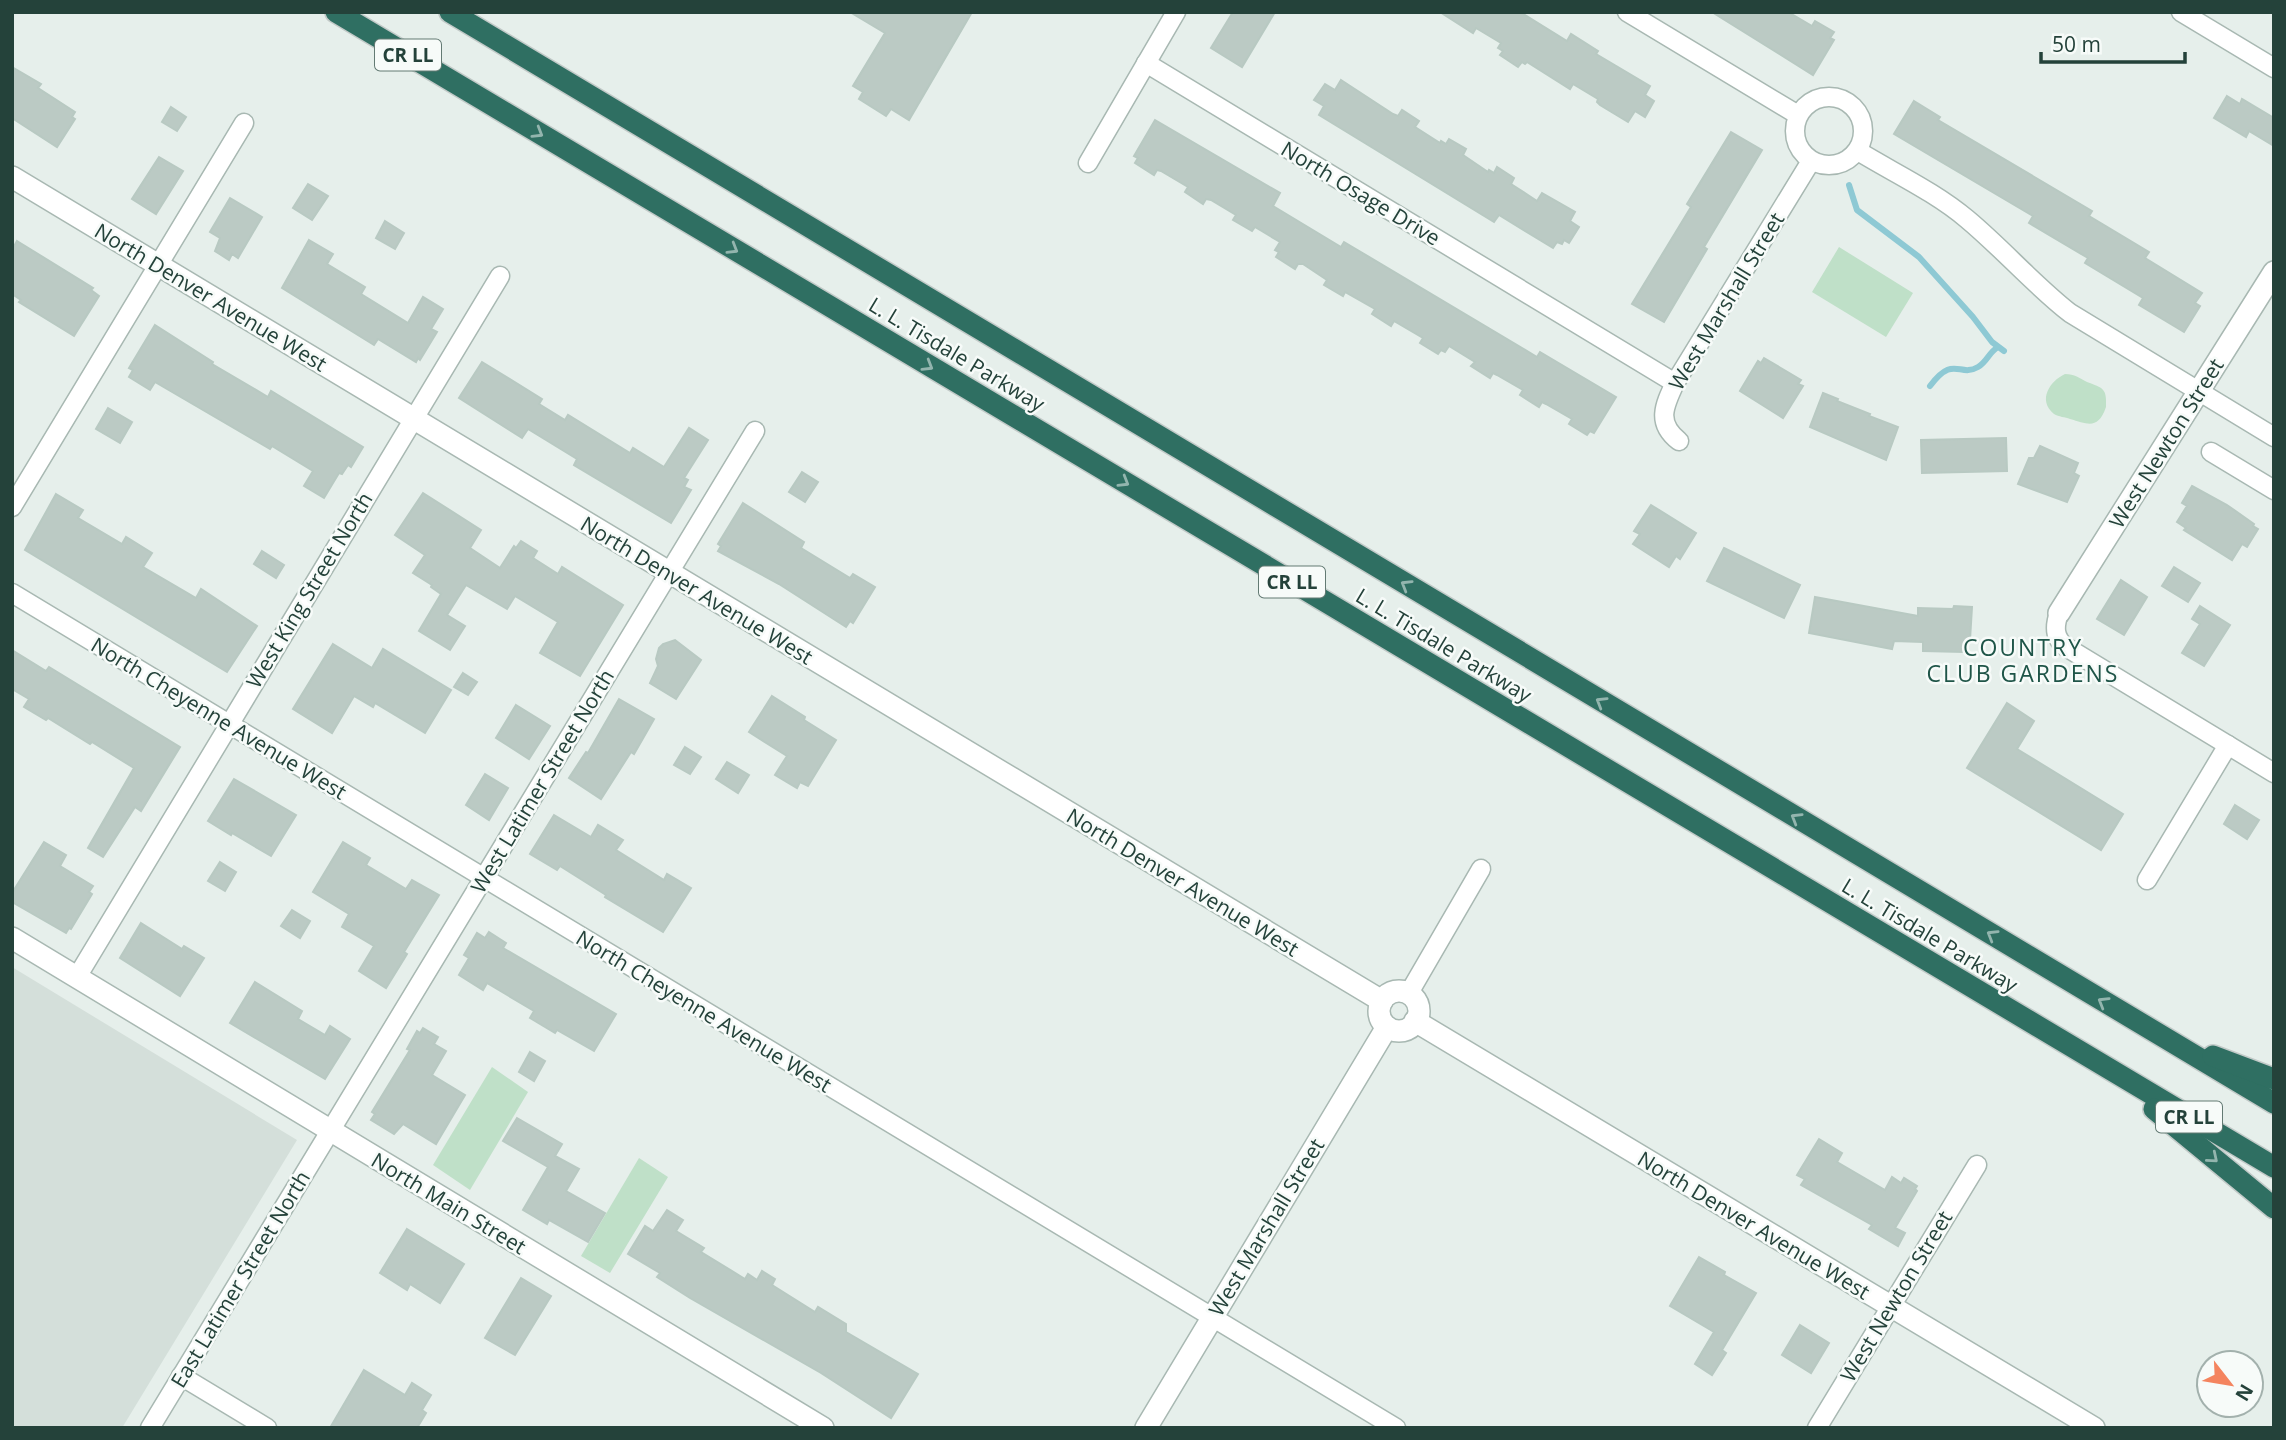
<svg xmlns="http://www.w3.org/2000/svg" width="2286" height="1440" viewBox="0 0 2286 1440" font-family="'Open Sans',sans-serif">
<rect width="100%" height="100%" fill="#e6efeb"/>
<!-- built -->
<polygon fill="#d4dfda" points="12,967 297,1140 122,1428 12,1428"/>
<!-- green -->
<g fill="#bfe0c8">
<polygon points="1839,247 1913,293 1886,337 1812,292"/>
<path d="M2065 374C2075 374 2079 378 2087 382 2103 388 2107 388 2106 407 2098 430 2088 424 2070 419 2065 417 2059 417 2054 414 2037 400 2050 381 2065 374Z"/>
<polygon points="492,1067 528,1092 470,1190 433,1165"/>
<polygon points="639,1158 668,1177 610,1273 581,1256"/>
</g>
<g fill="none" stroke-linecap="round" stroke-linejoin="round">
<!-- stream -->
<g stroke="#8ec9d4" stroke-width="6">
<polyline points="1849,185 1857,210 1919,257 1973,317 1992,342 2004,351"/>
<path d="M1930 386C1954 354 1959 378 1978 367 1987 362 1989 352 1998 347"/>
</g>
</g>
<!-- building -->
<g fill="#bbcac4" stroke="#b8c9c2" stroke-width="2">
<polygon points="850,12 972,12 909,120 891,109 886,116 859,99 863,92 853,86 885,33"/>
<polygon points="1233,12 1275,12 1242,67 1211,48"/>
<polygon points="1440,12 1520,12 1567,41 1571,34 1598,51 1596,54 1650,86 1645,95 1654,101 1645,117 1635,111 1628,122 1600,105 1597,102 1598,99 1573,84 1570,89 1527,62 1525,64 1522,62 1518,67 1500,55 1503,51 1498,48 1501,43 1476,28 1473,33"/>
<polygon points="1712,12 1788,12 1812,26 1815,21 1834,32 1830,38 1834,40 1813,75"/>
<polygon points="12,67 41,84 38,88 75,112 72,117 75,119 57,147 12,118"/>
<polygon points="1341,80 1393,114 1398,116 1402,110 1419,121 1415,127 1440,143 1441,141 1446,144 1449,139 1466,149 1463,155 1488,172 1489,170 1494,173 1497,167 1514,178 1511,184 1537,201 1542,193 1575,212 1570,221 1579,227 1569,243 1564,240 1562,244 1557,242 1553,248 1499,215 1494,222 1319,115 1324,106 1314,100 1325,84 1335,90"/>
<polygon points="2227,96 2240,104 2242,99 2274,118 2274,146 2249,131 2246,137 2214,118"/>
<polygon points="1914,101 1940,117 1938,120 2092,211 2089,216 2149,252 2145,258 2202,293 2195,303 2200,306 2184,332 2139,305 2143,298 2085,263 2088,258 2029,223 2033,216 1894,134"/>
<polygon points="171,107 186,117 177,131 162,122"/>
<polygon points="1155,120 1280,193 1273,206 1341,247 1344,242 1537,357 1540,352 1616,397 1594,433 1590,431 1587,435 1569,424 1572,419 1546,404 1542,402 1539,407 1520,395 1523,390 1497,375 1493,373 1490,378 1471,366 1475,362 1449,346 1445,352 1441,350 1438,354 1420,343 1423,338 1394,321 1391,326 1372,314 1375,309 1345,292 1343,296 1324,285 1327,280 1303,264 1298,264 1295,269 1276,257 1279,252 1275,250 1280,242 1255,227 1252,231 1233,220 1236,215 1211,200 1206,199 1203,204 1185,192 1188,187 1161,171 1157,170 1154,175 1135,163 1138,158 1134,156"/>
<polygon points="1731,132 1762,150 1704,247 1707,249 1664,322 1632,304 1691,207 1687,204"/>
<polygon points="159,157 183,171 156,214 132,199"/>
<polygon points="308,184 328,196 312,220 293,208"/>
<polygon points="230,198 262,217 238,258 232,254 229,260 215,251 220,238 210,232"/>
<polygon points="385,221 404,233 395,249 376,238"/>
<polygon points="309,240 333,254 327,264 365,287 361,294 408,323 423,297 443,309 431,329 437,332 420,360 418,358 416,362 378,339 374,345 282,288"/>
<polygon points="17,241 93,288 91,290 99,296 74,336 19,302 21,300 12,294 12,250"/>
<polygon points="155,325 213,362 212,364 268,397 271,391 363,447 351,467 348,465 342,474 339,473 324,498 304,486 313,471 272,446 270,449 155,382 150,390 129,377 133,370 129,368"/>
<polygon points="1764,358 1801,380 1798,384 1803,386 1783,418 1740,391 1758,361 1761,363"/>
<polygon points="482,362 542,399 539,404 565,420 568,415 630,453 633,448 664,467 689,428 708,440 684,478 688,480 684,487 691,490 671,523 574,465 577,459 528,429 522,438 459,398"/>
<polygon points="1823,393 1838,399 1837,401 1870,414 1869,416 1898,427 1886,460 1810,427"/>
<polygon points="108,408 132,422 120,443 96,429"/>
<polygon points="2006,438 2007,471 1922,473 1921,440"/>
<polygon points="2040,446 2078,463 2074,473 2079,476 2067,502 2018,484 2029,458 2034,458"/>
<polygon points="802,472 818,482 805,502 789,492"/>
<polygon points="2192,486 2227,505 2254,524 2253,526 2258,529 2247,547 2242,544 2232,560 2184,530 2186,528 2177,522 2187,506 2182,503"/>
<polygon points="423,493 481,530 470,548 500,568 514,546 516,548 521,541 537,551 533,558 558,574 562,567 623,605 580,676 540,653 558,622 515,596 507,609 466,585 447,615 465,626 450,650 419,631 441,594 431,587 432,585 413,573 425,555 395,535"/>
<polygon points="56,494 83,510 78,518 122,544 126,537 152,553 143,567 196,598 201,589 257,626 227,672 25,550"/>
<polygon points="743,503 804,542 801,548 850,578 853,574 875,587 853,623 850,621 846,627 779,584 718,551 721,546 718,544"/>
<polygon points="1651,505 1696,533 1680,559 1676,556 1669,567 1633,544 1640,534 1634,531"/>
<polygon points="1724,548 1800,585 1784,618 1707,581"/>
<polygon points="262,551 284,565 276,578 254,564"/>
<polygon points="2174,567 2200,583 2188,602 2162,586"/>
<polygon points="2121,580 2147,597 2124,635 2097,619"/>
<polygon points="1815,597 1918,616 1918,608 1953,609 1954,606 1972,607 1970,640 1965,640 1964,652 1923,651 1923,642 1894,641 1892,649 1809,633"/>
<polygon points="2200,606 2230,625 2204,666 2182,653 2200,624 2192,619"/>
<polygon points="675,640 701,660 676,699 650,683 658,666 656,659 659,648 663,644"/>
<polygon points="333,644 372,668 383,649 451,690 425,733 375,703 373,707 354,696 332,733 293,709"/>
<polygon points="12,650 46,671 49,667 180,747 141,811 135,807 103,857 88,848 134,768 92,742 90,744 48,718 46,720 24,707 29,699 12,689"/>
<polygon points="463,673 477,682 468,695 454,687"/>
<polygon points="772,696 805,717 804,720 836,740 808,786 800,782 797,788 775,775 787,756 749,732"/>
<polygon points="619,699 654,719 634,754 631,752 601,799 569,778 586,752 588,753"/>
<polygon points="2007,703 2034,721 2017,749 2123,814 2101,850 1967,768"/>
<polygon points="516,705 550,726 529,759 496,738"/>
<polygon points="685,747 701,757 690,774 674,765"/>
<polygon points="727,762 749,775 738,793 716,779"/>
<polygon points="485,774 508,788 489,820 466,805"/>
<polygon points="234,779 296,815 271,856 232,833 231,835 208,821"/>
<polygon points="2235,805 2259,820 2247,839 2224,824"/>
<polygon points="554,815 591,837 598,825 623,840 616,850 664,880 667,874 691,888 663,932 605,897 606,895 560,866 557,870 530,854"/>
<polygon points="44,842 66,855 60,866 93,886 89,892 92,894 71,929 69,928 66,933 12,902 12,893"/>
<polygon points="343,842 370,858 366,865 406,889 412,880 439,895 404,952 407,954 386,988 359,971 374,946 342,927 349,914 313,892"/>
<polygon points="220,862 236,872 225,891 208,881"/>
<polygon points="292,910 310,921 300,938 281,926"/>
<polygon points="141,923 182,949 184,946 204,958 180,996 120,958"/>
<polygon points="489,932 506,943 503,948 616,1014 594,1051 557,1030 555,1033 530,1018 534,1011 487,983 483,990 459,975 469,958 464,955 477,933 485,938"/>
<polygon points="255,982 302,1011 298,1019 325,1035 330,1026 350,1039 325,1079 230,1023"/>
<polygon points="423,1028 438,1037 434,1044 446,1051 432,1075 465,1095 436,1144 403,1124 394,1134 371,1120 375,1114 372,1112 410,1050 407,1049 417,1031 420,1033"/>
<polygon points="530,1052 545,1061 534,1081 519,1072"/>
<polygon points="517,1118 562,1144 555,1156 579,1169 566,1191 605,1213 588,1242 549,1220 547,1224 523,1210 548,1167 503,1141"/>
<polygon points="1819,1139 1842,1153 1837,1162 1885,1190 1892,1177 1901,1183 1904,1178 1917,1186 1915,1189 1917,1191 1895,1228 1905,1233 1898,1246 1869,1229 1872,1225 1801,1185 1805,1179 1797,1175"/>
<polygon points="667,1210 683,1220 676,1231 704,1248 701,1252 745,1279 748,1274 757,1280 762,1271 775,1279 772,1285 815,1312 818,1307 846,1324 846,1332 918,1374 891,1418 821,1373 690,1298 657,1277 660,1273 628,1254 645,1226 653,1231"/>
<polygon points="407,1229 464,1264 440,1303 410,1284 407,1290 380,1273"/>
<polygon points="1699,1257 1725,1272 1724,1275 1756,1293 1722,1350 1726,1353 1712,1375 1695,1364 1714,1332 1670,1306"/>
<polygon points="521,1278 551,1296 515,1355 485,1338"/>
<polygon points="1800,1325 1829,1343 1811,1373 1782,1355"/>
<polygon points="364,1370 405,1395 412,1383 431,1395 422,1410 426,1413 417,1428 330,1428"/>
</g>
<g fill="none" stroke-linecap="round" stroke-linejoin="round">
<defs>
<g id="minor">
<polyline points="1627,12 1798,115"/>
<polyline points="2181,12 2274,68"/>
<polyline points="1146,63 1675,383"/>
<circle cx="1829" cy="131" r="34"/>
<path d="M1858 151C1894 173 1935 192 1967 219 2003 249 2033 284 2070 313L2274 437"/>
<polyline points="1088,163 1176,12"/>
<path d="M1679 441C1656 423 1664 406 1675 383L1811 161"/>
<polyline points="2211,452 2274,490"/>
<polyline points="12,507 244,123"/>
<polyline points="12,593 1396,1428"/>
<path d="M2059 613C2054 627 2054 638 2066 647L2274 773"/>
<polyline points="2147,880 2228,745"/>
<polyline points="77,977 500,276"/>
<polyline points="1409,993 1481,869"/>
<polyline points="181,1376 267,1428"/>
<polyline points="150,1428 755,431"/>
<polyline points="1817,1428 1977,1165"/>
</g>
<g id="tertiary">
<polyline points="12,177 1382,1001"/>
<polyline points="2059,613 2274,272"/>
<polyline points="12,938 823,1428"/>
<circle cx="1399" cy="1011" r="20"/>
<polyline points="1415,1021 2094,1428"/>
<polyline points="1146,1428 1387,1027"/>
</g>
<g id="motorway">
<polyline points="336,12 2274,1167"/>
<polyline points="450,12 2274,1103"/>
<polyline points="2213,1056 2274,1079"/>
<polyline points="2154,1109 2274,1208"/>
</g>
</defs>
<!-- minor casing -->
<use href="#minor" stroke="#a8b8b2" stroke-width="21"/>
<!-- tertiary casing -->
<use href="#tertiary" stroke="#a8b8b2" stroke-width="24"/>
<!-- motorway casing -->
<use href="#motorway" stroke="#c2cac8" stroke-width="24"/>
<!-- minor -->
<use href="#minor" stroke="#fff" stroke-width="18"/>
<!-- tertiary -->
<use href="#tertiary" stroke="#fff" stroke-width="21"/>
<!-- motorway -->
<use href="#motorway" stroke="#2f6f62" stroke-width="21"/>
</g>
<!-- one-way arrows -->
<defs><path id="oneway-chevron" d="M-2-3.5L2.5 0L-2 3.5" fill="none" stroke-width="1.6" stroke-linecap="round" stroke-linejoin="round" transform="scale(1.75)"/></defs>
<g stroke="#93b5ae">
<use href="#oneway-chevron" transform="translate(538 133) rotate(31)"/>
<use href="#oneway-chevron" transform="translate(733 249) rotate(31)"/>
<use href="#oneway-chevron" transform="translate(928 366) rotate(31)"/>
<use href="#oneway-chevron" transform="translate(1124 482) rotate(31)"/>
<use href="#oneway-chevron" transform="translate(1406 585) rotate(-149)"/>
<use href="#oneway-chevron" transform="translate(1601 702) rotate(-149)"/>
<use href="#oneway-chevron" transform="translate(1796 818) rotate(-149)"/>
<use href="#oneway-chevron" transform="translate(1992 935) rotate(-149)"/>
<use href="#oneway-chevron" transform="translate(2103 1002) rotate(-149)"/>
<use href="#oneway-chevron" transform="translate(2213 1158) rotate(40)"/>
</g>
<g text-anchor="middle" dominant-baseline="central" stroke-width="5" stroke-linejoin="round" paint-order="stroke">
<!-- shield labels -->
<g fill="#f7fbf9" stroke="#637a73" stroke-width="2">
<rect x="375" y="39.5" width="66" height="31" rx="5"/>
<rect x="1259" y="566.5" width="66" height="31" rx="5"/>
<rect x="2156" y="1101.5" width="66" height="31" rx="5"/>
</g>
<g font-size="19" font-weight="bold" fill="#24423a">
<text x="408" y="55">CR LL</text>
<text x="1292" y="582">CR LL</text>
<text x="2189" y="1117">CR LL</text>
</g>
<!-- street labels -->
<g font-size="21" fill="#24423a" stroke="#f7fbf9">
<text transform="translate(1361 193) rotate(31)">North Osage Drive</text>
<text transform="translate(211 297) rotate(31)">North Denver Avenue West</text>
<text transform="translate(1726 301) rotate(-59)">West Marshall Street</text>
<text transform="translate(957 354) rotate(31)">L. L. Tisdale Parkway</text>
<text transform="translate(2166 443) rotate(-58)">West Newton Street</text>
<text transform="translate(309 590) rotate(-59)">West King Street North</text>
<text transform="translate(697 590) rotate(31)">North Denver Avenue West</text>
<text transform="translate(1444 645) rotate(31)">L. L. Tisdale Parkway</text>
<text transform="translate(219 718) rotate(31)">North Cheyenne Avenue West</text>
<text transform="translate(542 781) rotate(-59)">West Latimer Street North</text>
<text transform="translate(1183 882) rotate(31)">North Denver Avenue West</text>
<text transform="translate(1930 935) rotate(31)">L. L. Tisdale Parkway</text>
<text transform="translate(704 1011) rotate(31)">North Cheyenne Avenue West</text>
<text transform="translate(449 1203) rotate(31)">North Main Street</text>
<text transform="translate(1754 1225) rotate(31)">North Denver Avenue West</text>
<text transform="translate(1266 1227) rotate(-59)">West Marshall Street</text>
<text transform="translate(240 1279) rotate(-59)">East Latimer Street North</text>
<text transform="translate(1896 1296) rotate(-59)">West Newton Street</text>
</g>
<!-- neighbourhood labels -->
<g font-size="23" letter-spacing="2" fill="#1f5548" stroke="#f7fbf9">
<text x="2023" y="647">COUNTRY<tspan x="2023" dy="26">CLUB GARDENS</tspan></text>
</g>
</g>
<!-- border -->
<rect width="2286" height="1440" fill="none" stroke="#24423a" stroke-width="28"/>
<!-- north arrow -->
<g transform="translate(2230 1384) rotate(121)"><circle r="33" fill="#f7fbf9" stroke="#a3b1ad" stroke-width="2"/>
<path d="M0-5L12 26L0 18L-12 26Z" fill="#f4845f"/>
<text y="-10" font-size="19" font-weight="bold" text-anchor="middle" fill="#24423a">N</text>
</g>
<!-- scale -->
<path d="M2041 52v10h144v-10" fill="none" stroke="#24423a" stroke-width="3.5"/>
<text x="2052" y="52" font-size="21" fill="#24423a" stroke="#f7fbf9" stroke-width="5" paint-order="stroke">50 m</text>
</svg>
